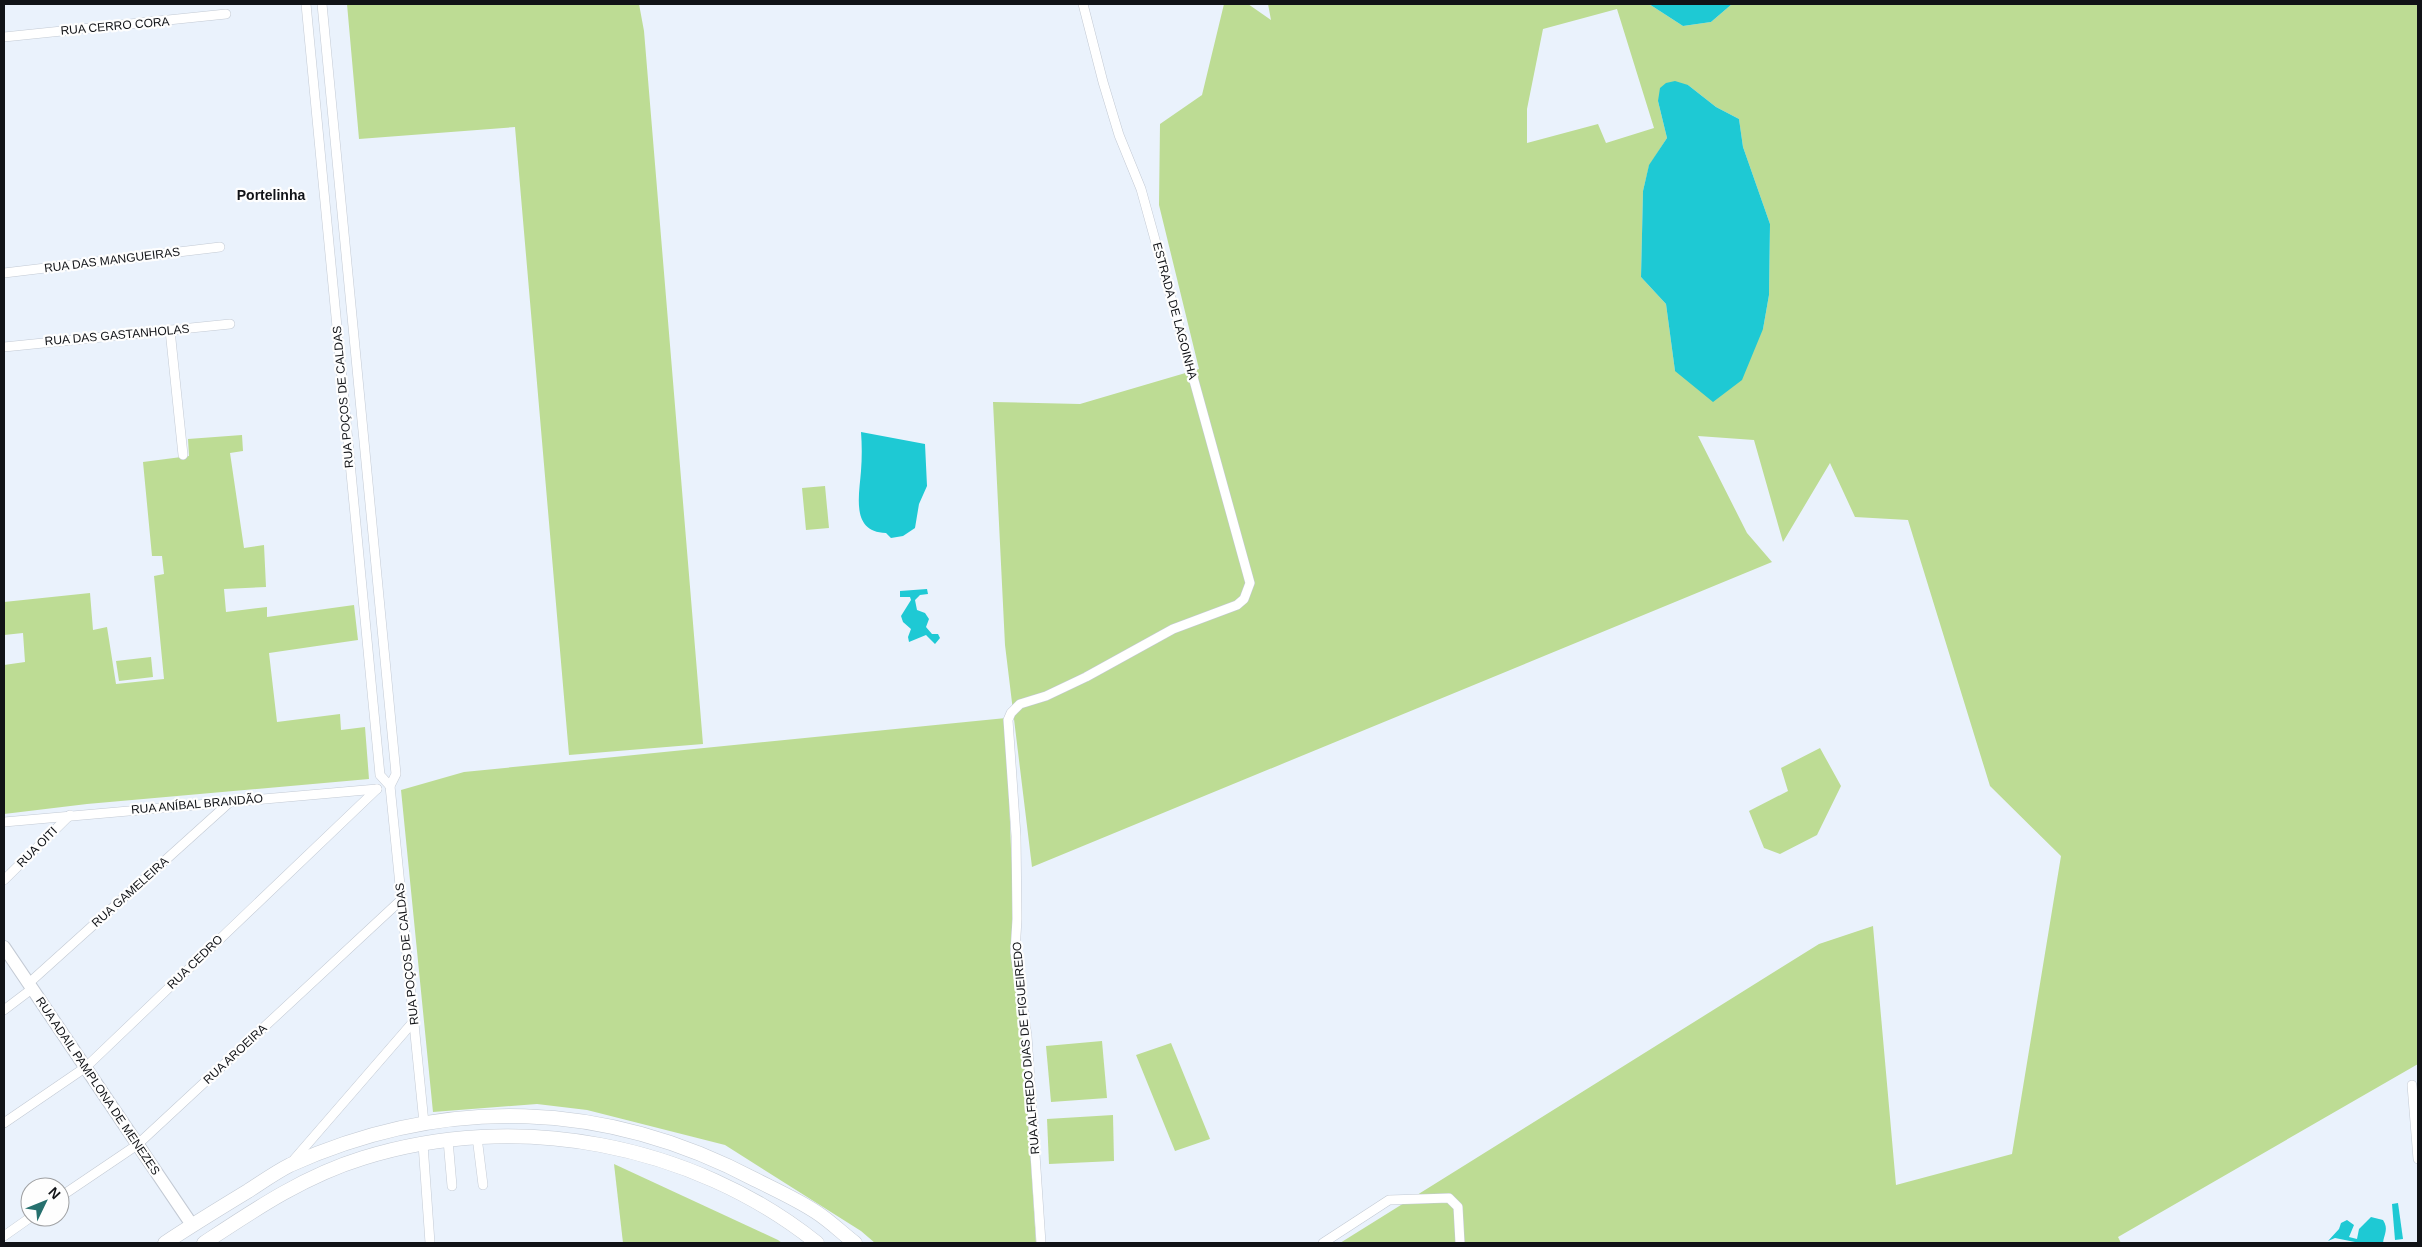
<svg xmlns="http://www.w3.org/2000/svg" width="2422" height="1247" viewBox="0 0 2422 1247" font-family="Arial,sans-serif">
<rect width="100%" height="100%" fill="#eaf2fc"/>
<!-- green -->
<g fill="#bddc94" fill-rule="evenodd">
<polygon points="347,4 639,4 644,31 703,744 569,755 515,127 359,139"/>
<path d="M1224 4H1248L1271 20 1268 4H1649L1683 26 1711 22 1732 4H2418V1064L2118 1237 2121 1243H1340L1819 944 1873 926 1896 1185 2012 1154 2061 856 1990 786 1908 520 1855 517 1830 463 1783 542 1754 440 1698 436 1747 533 1772 562 1032 867 1005 645 993 402 1080 404 1199 369 1159 205 1160 124 1202 95ZM1617 9 1654 128 1606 143 1598 124 1527 143V109L1543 29ZM1688 85 1716 107 1739 119 1743 147 1770 224 1769 295 1763 329 1675 371 1666 304 1641 277 1643 191 1649 166 1667 138 1658 101Z"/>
<polygon points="242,435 243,451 230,453 244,548 264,545 266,587 224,589 226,612 267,607 267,617 354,605 358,640 269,653 277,722 340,714 341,730 365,727 369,779 87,804 4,814 4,665 25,662 23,633 4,635 4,602 90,593 93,630 107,627 116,684 164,679 154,576 164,574 162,556 152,556 143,462 189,456 188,439"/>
<polygon points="825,486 829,528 806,530 802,488"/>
<polygon points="151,657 153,677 119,681 116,661"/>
<polygon points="1006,718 1011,848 1036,1243 875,1243 861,1231 725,1145 587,1110 537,1104 433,1112 401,790 464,772"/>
<polygon points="1820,748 1841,786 1817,835 1780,854 1764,848 1749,811 1788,791 1781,768"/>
<polygon points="1102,1041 1107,1098 1051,1102 1046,1046"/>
<polygon points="1171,1043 1210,1139 1175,1151 1136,1055"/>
<polygon points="1113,1115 1114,1161 1049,1164 1047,1119"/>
<polygon points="614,1164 778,1240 782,1243 623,1243"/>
</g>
<!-- water -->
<g fill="#1ec9d4">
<polygon points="1649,4 1732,4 1711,22 1683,26"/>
<polygon points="1675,81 1688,85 1716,107 1739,119 1743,147 1770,224 1769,295 1763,329 1742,380 1713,402 1675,371 1666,304 1641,277 1643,191 1649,165 1667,138 1658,101 1660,88 1666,83"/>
<path d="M861 432 925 444 927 486 919 504 915 528 903 536 891 538 886 533C851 532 859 497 861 471 862 458 862 445 861 432Z"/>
<polygon points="927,589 928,594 920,595 915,600 917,610 925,613 929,619 926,627 932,634 938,634 940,638 935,644 926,635 909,642 908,637 911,629 903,622 901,616 911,600 910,597 900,597 900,591"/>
<polygon points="2398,1203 2403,1239 2395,1240 2392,1204"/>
<path d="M2371 1217 2383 1220C2389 1229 2384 1234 2383 1243H2360L2335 1238 2328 1241 2339 1229 2341 1223 2347 1220 2354 1225 2349 1237 2357 1239 2359 1229Z"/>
</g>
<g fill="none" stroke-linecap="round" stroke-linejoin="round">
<defs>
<g id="street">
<polyline points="306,4 380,775 390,786"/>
<polyline points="322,4 396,774 390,786 424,1123"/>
<polyline points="4,37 226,14"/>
<polyline points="4,273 220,247"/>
<polyline points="170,330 183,455"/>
<polyline points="4,347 230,324"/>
<polyline points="4,822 377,789"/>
<polyline points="4,880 70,815"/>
<polyline points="29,983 231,801"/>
<polyline points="4,1010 33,988"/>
<polyline points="2412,1085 2418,1159"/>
<polyline points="4,1123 86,1067 377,789"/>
<polyline points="477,1137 483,1185"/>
<polyline points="448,1140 452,1186"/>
<polyline points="423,1144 430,1243"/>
<polyline points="291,1163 414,1021"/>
<polyline points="60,1197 137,1145 401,900"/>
<polyline points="4,1236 31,1217"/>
<polyline points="1041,1243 1027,1036 1015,952 1017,919 1016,836 1008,720 1011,713 1020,704 1046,696 1086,677 1173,629 1237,605 1244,599 1250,583 1141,189 1119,135 1103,82 1083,4"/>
<polyline points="1323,1243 1389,1200 1449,1198 1458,1207 1460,1243"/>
</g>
<polyline id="secondary" points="4,947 192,1225"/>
<g id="primary">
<path d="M165 1243C192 1225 220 1208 248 1191 262 1182 276 1172 290 1165 446 1095 605 1100 756 1180 776 1190 798 1200 816 1212 830 1221 842 1233 855 1243"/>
<path d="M204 1243C254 1210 304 1176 363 1158 516 1110 692 1143 817 1243"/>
</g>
</defs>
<!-- street casing -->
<use href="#street" stroke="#c3cad4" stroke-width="10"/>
<!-- secondary casing -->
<use href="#secondary" stroke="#c3cad4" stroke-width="14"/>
<!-- primary casing -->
<use href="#primary" stroke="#c3cad4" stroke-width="15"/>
<!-- street -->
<use href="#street" stroke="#fff" stroke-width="9"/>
<!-- secondary -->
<use href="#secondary" stroke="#fff" stroke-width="12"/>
<!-- primary -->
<use href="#primary" stroke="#fff" stroke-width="14"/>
</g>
<g text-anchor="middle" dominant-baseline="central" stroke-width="4.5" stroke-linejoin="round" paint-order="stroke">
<!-- street labels -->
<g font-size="12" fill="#111317" stroke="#fefefe">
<text transform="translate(115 26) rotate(-5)">RUA CERRO CORA</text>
<text transform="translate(112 260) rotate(-7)">RUA DAS MANGUEIRAS</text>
<text transform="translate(1175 311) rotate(75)">ESTRADA DE LAGOINHA</text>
<text transform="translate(117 335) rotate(-5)">RUA DAS GASTANHOLAS</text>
<text transform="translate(343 397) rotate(-95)">RUA POÇOS DE CALDAS</text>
<text transform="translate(197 804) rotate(-5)">RUA ANÍBAL BRANDÃO</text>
<text transform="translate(37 847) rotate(-45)">RUA OITI</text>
<text transform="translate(130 892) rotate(-42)">RUA GAMELEIRA</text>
<text transform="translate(407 954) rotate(-96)">RUA POÇOS DE CALDAS</text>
<text transform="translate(195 962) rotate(-44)">RUA CEDRO</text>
<text transform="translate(1026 1048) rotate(-95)">RUA ALFREDO DIAS DE FIGUEIREDO</text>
<text transform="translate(235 1054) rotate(-43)">RUA AROEIRA</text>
<text transform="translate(98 1086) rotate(56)">RUA ADAIL PAMPLONA DE MENEZES</text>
</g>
<!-- neighbourhood labels -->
<g font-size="14" font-weight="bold" fill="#111317" stroke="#fefefe">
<text x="271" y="195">Portelinha</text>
</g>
</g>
<!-- border -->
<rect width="2422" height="1247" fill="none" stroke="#111317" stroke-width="10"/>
<!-- north arrow -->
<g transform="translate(45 1202) rotate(47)"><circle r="24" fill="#fefefe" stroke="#9fa0a2"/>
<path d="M0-4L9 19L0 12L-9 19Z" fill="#26706e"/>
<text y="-8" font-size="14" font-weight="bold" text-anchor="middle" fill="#111317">N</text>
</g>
</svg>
